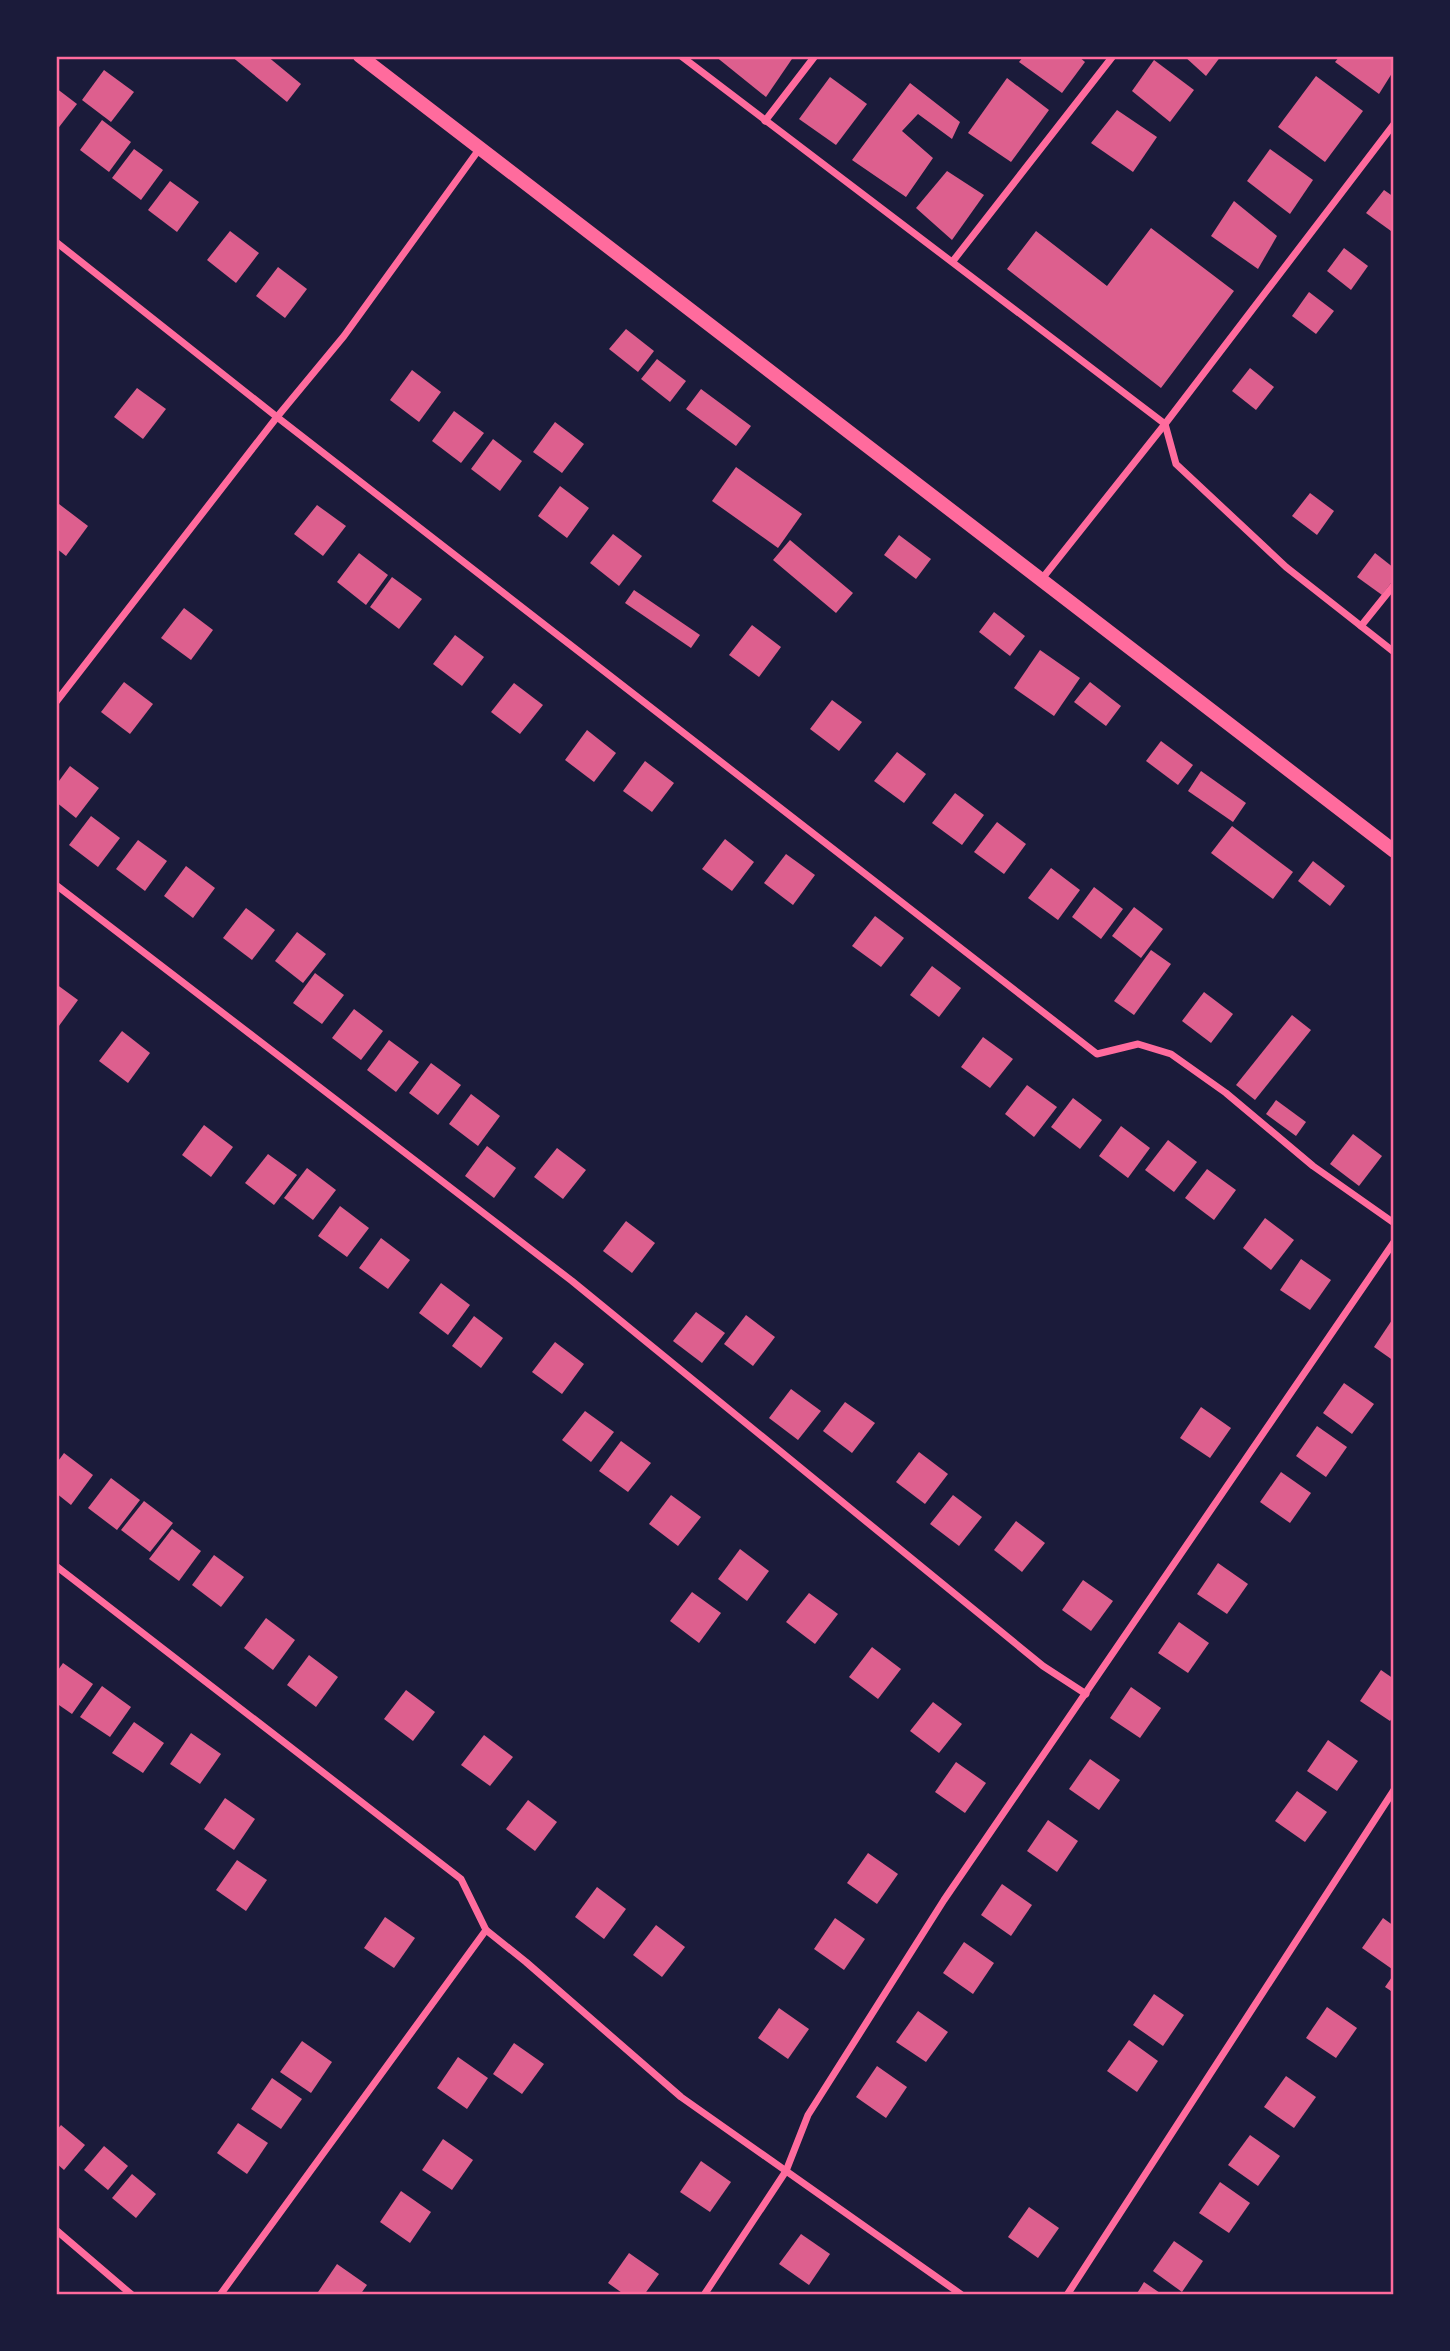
<svg xmlns="http://www.w3.org/2000/svg" width="1450" height="2351" viewBox="0 0 1450 2351" font-family="'Varela Round',sans-serif">
<rect width="100%" height="100%" fill="#1b1b3a"/>
<!-- building -->
<g fill="#dd5f8e">
<polygon points="231,56 267,56 301,84 287,102"/>
<polygon points="715,56 794,56 766,97"/>
<polygon points="1024,56 1078,56 1085,62 1062,93 1019,62"/>
<polygon points="1184,56 1221,56 1206,76"/>
<polygon points="1340,56 1394,56 1394,70 1379,94 1335,62"/>
<polygon points="1154,60 1194,90 1170,122 1132,91"/>
<polygon points="104,70 134,92 111,122 82,100"/>
<polygon points="1316,76 1363,111 1325,162 1278,127"/>
<polygon points="830,77 867,104 836,145 799,119"/>
<polygon points="1007,78 1049,110 1011,162 968,133"/>
<polygon points="910,83 960,122 952,139 918,114 902,131 933,158 906,197 852,160"/>
<polygon points="56,88 77,104 56,131"/>
<polygon points="1117,110 1157,137 1133,172 1091,143"/>
<polygon points="102,120 131,142 109,172 80,150"/>
<polygon points="134,149 163,170 141,200 112,178"/>
<polygon points="1270,149 1313,180 1290,214 1247,181"/>
<polygon points="947,171 984,195 952,240 916,208"/>
<polygon points="170,181 199,202 177,232 148,210"/>
<polygon points="1384,190 1394,197 1394,227 1391,231 1366,213"/>
<polygon points="1234,201 1277,236 1258,269 1211,236"/>
<polygon points="1151,228 1234,291 1161,388 1007,269 1036,231 1107,286"/>
<polygon points="230,231 259,253 236,283 207,260"/>
<polygon points="1344,248 1368,266 1351,290 1327,271"/>
<polygon points="278,267 307,289 285,318 256,296"/>
<polygon points="1309,292 1334,311 1316,334 1292,316"/>
<polygon points="626,329 654,351 638,372 609,349"/>
<polygon points="657,359 686,381 670,402 641,379"/>
<polygon points="1250,368 1274,387 1256,410 1232,391"/>
<polygon points="412,370 441,392 419,422 390,400"/>
<polygon points="137,388 166,409 143,439 114,417"/>
<polygon points="701,389 751,426 736,446 686,409"/>
<polygon points="454,411 484,433 461,463 432,441"/>
<polygon points="555,422 584,444 562,473 533,452"/>
<polygon points="493,439 522,461 500,491 471,469"/>
<polygon points="736,467 802,514 778,548 712,501"/>
<polygon points="560,486 589,508 567,538 538,516"/>
<polygon points="1310,493 1334,511 1317,535 1292,516"/>
<polygon points="59,504 88,526 66,556 56,548 56,509"/>
<polygon points="317,505 346,526 323,556 294,534"/>
<polygon points="613,534 642,556 619,586 590,563"/>
<polygon points="899,535 931,559 916,579 884,555"/>
<polygon points="790,540 853,593 836,613 773,560"/>
<polygon points="359,553 388,575 366,605 337,582"/>
<polygon points="1375,553 1394,568 1394,579 1382,595 1357,577"/>
<polygon points="392,577 422,599 399,629 370,607"/>
<polygon points="634,590 700,635 691,648 625,603"/>
<polygon points="184,608 213,630 191,660 161,638"/>
<polygon points="994,612 1025,636 1010,656 979,632"/>
<polygon points="752,625 781,647 759,677 729,655"/>
<polygon points="455,635 484,657 462,686 433,664"/>
<polygon points="1040,650 1080,678 1054,716 1014,688"/>
<polygon points="124,682 153,704 130,734 101,712"/>
<polygon points="1090,682 1121,706 1106,726 1074,702"/>
<polygon points="514,683 543,705 520,734 491,712"/>
<polygon points="832,700 862,722 839,751 810,729"/>
<polygon points="587,730 616,753 594,782 565,760"/>
<polygon points="1161,741 1193,765 1178,785 1146,761"/>
<polygon points="897,752 926,774 904,803 874,781"/>
<polygon points="645,761 674,783 652,812 623,791"/>
<polygon points="70,766 99,788 76,818 56,802 56,785"/>
<polygon points="1201,771 1246,803 1233,822 1188,791"/>
<polygon points="955,793 984,815 962,845 932,823"/>
<polygon points="91,816 120,838 98,867 69,845"/>
<polygon points="997,822 1026,844 1004,874 974,852"/>
<polygon points="1232,826 1293,872 1273,899 1211,853"/>
<polygon points="725,839 754,862 732,891 702,869"/>
<polygon points="138,840 167,861 145,891 116,869"/>
<polygon points="786,854 815,875 793,905 764,883"/>
<polygon points="1313,861 1345,886 1330,906 1298,881"/>
<polygon points="186,866 215,888 193,918 164,896"/>
<polygon points="1051,868 1080,890 1058,920 1028,898"/>
<polygon points="1094,887 1123,909 1101,939 1072,917"/>
<polygon points="1134,907 1163,929 1141,958 1112,936"/>
<polygon points="246,908 275,930 252,960 223,938"/>
<polygon points="875,916 904,938 881,967 852,946"/>
<polygon points="297,932 326,954 303,983 275,961"/>
<polygon points="1151,950 1171,964 1134,1015 1114,1001"/>
<polygon points="932,966 961,988 939,1017 910,995"/>
<polygon points="315,973 344,995 322,1024 293,1003"/>
<polygon points="56,984 78,1000 56,1030"/>
<polygon points="1204,992 1233,1014 1211,1043 1182,1021"/>
<polygon points="354,1009 383,1031 361,1060 332,1038"/>
<polygon points="1292,1015 1311,1030 1255,1100 1236,1085"/>
<polygon points="122,1031 150,1053 128,1083 99,1061"/>
<polygon points="983,1037 1013,1059 990,1088 961,1067"/>
<polygon points="389,1040 419,1062 396,1092 367,1070"/>
<polygon points="431,1063 461,1085 438,1115 409,1093"/>
<polygon points="1027,1085 1057,1107 1034,1137 1005,1114"/>
<polygon points="471,1094 500,1116 478,1146 449,1124"/>
<polygon points="1073,1098 1102,1120 1080,1149 1051,1127"/>
<polygon points="1276,1100 1306,1122 1296,1136 1266,1114"/>
<polygon points="204,1125 233,1147 211,1177 182,1155"/>
<polygon points="1121,1126 1150,1148 1128,1178 1099,1156"/>
<polygon points="1353,1134 1382,1156 1359,1186 1330,1164"/>
<polygon points="1168,1140 1197,1162 1174,1192 1145,1170"/>
<polygon points="487,1146 516,1168 494,1198 465,1176"/>
<polygon points="557,1148 586,1170 563,1199 534,1177"/>
<polygon points="268,1154 297,1175 274,1205 245,1183"/>
<polygon points="307,1168 336,1190 313,1220 284,1198"/>
<polygon points="1207,1169 1236,1190 1214,1220 1185,1198"/>
<polygon points="340,1206 369,1228 347,1257 318,1236"/>
<polygon points="1265,1218 1294,1240 1271,1270 1243,1248"/>
<polygon points="626,1221 655,1243 632,1273 603,1251"/>
<polygon points="381,1238 410,1260 388,1289 359,1268"/>
<polygon points="1301,1259 1331,1280 1310,1310 1280,1290"/>
<polygon points="441,1283 470,1305 448,1335 419,1313"/>
<polygon points="696,1312 725,1333 702,1363 673,1341"/>
<polygon points="746,1315 775,1337 753,1366 724,1344"/>
<polygon points="474,1316 503,1338 481,1368 452,1346"/>
<polygon points="1394,1317 1394,1361 1374,1347"/>
<polygon points="555,1342 584,1364 562,1394 532,1372"/>
<polygon points="1344,1383 1374,1404 1352,1434 1323,1413"/>
<polygon points="791,1389 821,1411 798,1440 769,1418"/>
<polygon points="845,1402 875,1423 852,1453 823,1431"/>
<polygon points="1201,1407 1231,1428 1210,1458 1180,1438"/>
<polygon points="585,1411 614,1432 591,1462 562,1440"/>
<polygon points="1317,1426 1347,1447 1326,1477 1296,1456"/>
<polygon points="621,1441 651,1463 628,1492 599,1471"/>
<polygon points="919,1452 948,1474 925,1504 896,1482"/>
<polygon points="64,1453 93,1475 71,1505 56,1493 56,1464"/>
<polygon points="1281,1472 1311,1493 1290,1523 1260,1502"/>
<polygon points="111,1478 140,1500 117,1530 88,1508"/>
<polygon points="671,1495 701,1517 678,1546 649,1524"/>
<polygon points="953,1495 982,1517 959,1546 930,1524"/>
<polygon points="144,1501 173,1523 150,1552 121,1530"/>
<polygon points="1016,1521 1045,1543 1022,1572 994,1550"/>
<polygon points="172,1529 201,1551 179,1581 149,1559"/>
<polygon points="740,1549 769,1571 747,1601 718,1579"/>
<polygon points="214,1555 244,1577 221,1607 192,1585"/>
<polygon points="1218,1563 1248,1584 1227,1614 1197,1594"/>
<polygon points="1083,1580 1113,1601 1091,1631 1062,1610"/>
<polygon points="692,1592 721,1613 699,1643 670,1621"/>
<polygon points="809,1593 838,1614 815,1644 786,1622"/>
<polygon points="266,1618 295,1640 273,1670 244,1648"/>
<polygon points="1179,1622 1209,1643 1188,1673 1158,1653"/>
<polygon points="872,1647 901,1669 878,1699 849,1677"/>
<polygon points="309,1655 338,1677 316,1707 287,1685"/>
<polygon points="63,1663 93,1684 72,1714 56,1703 56,1673"/>
<polygon points="1381,1670 1394,1679 1394,1715 1390,1721 1360,1701"/>
<polygon points="102,1686 131,1707 110,1737 80,1717"/>
<polygon points="1131,1687 1161,1708 1140,1738 1110,1718"/>
<polygon points="406,1690 435,1712 413,1741 384,1719"/>
<polygon points="933,1702 962,1724 939,1753 910,1731"/>
<polygon points="134,1722 164,1743 143,1773 112,1753"/>
<polygon points="191,1733 221,1754 200,1784 170,1764"/>
<polygon points="484,1735 513,1757 490,1786 461,1765"/>
<polygon points="1328,1740 1358,1761 1337,1791 1307,1771"/>
<polygon points="1090,1759 1120,1780 1099,1810 1069,1789"/>
<polygon points="956,1762 986,1783 965,1813 935,1792"/>
<polygon points="1297,1791 1327,1812 1305,1842 1275,1821"/>
<polygon points="225,1798 255,1819 234,1850 204,1829"/>
<polygon points="528,1800 557,1822 535,1851 506,1829"/>
<polygon points="1048,1820 1078,1841 1057,1872 1027,1851"/>
<polygon points="868,1853 898,1874 877,1904 847,1883"/>
<polygon points="237,1860 267,1880 246,1911 216,1890"/>
<polygon points="1002,1884 1032,1905 1011,1936 981,1915"/>
<polygon points="597,1887 626,1909 604,1939 575,1917"/>
<polygon points="385,1917 415,1938 394,1968 364,1948"/>
<polygon points="835,1918 865,1939 844,1970 814,1949"/>
<polygon points="1383,1918 1394,1926 1394,1966 1392,1969 1362,1948"/>
<polygon points="656,1925 685,1947 662,1977 633,1955"/>
<polygon points="964,1942 994,1963 973,1994 943,1973"/>
<polygon points="1394,1974 1394,1993 1385,1987"/>
<polygon points="1154,1994 1184,2015 1163,2046 1133,2025"/>
<polygon points="1327,2007 1357,2028 1336,2058 1306,2038"/>
<polygon points="779,2008 809,2029 788,2059 758,2038"/>
<polygon points="918,2011 948,2032 926,2062 896,2042"/>
<polygon points="1129,2040 1158,2061 1137,2092 1107,2071"/>
<polygon points="302,2041 332,2062 311,2093 280,2072"/>
<polygon points="514,2043 544,2064 522,2094 493,2074"/>
<polygon points="458,2057 488,2078 467,2109 437,2088"/>
<polygon points="877,2066 907,2087 886,2118 856,2097"/>
<polygon points="1286,2076 1316,2097 1294,2128 1264,2107"/>
<polygon points="272,2078 302,2099 281,2129 251,2109"/>
<polygon points="238,2123 268,2143 247,2174 217,2153"/>
<polygon points="61,2125 85,2145 64,2170 56,2163 56,2131"/>
<polygon points="1250,2135 1280,2156 1258,2186 1228,2165"/>
<polygon points="443,2139 473,2160 452,2190 422,2170"/>
<polygon points="104,2146 128,2166 108,2190 84,2170"/>
<polygon points="701,2161 731,2182 710,2212 680,2192"/>
<polygon points="132,2174 156,2194 136,2218 112,2198"/>
<polygon points="1220,2182 1250,2203 1229,2233 1199,2213"/>
<polygon points="401,2191 431,2212 410,2243 380,2222"/>
<polygon points="1029,2207 1059,2228 1038,2258 1008,2237"/>
<polygon points="801,2234 830,2254 809,2285 779,2264"/>
<polygon points="1174,2241 1203,2261 1182,2292 1153,2271"/>
<polygon points="629,2253 659,2274 644,2295 625,2295 608,2283"/>
<polygon points="337,2264 367,2285 360,2295 316,2295"/>
<polygon points="1144,2282 1163,2295 1136,2295"/>
</g>
<g fill="none" stroke-linecap="round" stroke-linejoin="round">
<!-- minor -->
<g stroke="#ff6b9d" stroke-width="7">
<polyline points="681,56 1165,424 1176,464 1286,567 1394,652"/>
<polyline points="765,121 815,56"/>
<polyline points="56,242 277,417 1097,1054 1138,1044 1171,1054 1226,1093 1313,1166 1394,1223"/>
<polyline points="953,261 1113,56"/>
<polyline points="1041,580 1165,424 1394,124"/>
<polyline points="1361,626 1394,585"/>
<polyline points="56,702 277,417 344,336 480,148"/>
<polyline points="56,885 572,1281 1043,1666 1086,1694"/>
<polyline points="56,1566 461,1879 486,1930 526,1962 681,2097 962,2295"/>
<polyline points="56,2230 132,2295"/>
<polyline points="220,2295 486,1930"/>
<polyline points="704,2295 786,2171 808,2115 944,1900 1394,1242"/>
<polyline points="1067,2295 1394,1790"/>
</g>
<!-- secondary -->
<polyline stroke="#ff6b9d" stroke-width="14" points="360,56 1394,851"/>
</g>
<!-- border -->
<rect width="1450" height="2351" fill="none" stroke="#1b1b3a" stroke-width="116"/>
<rect x="58" y="58" width="1334" height="2235" fill="none" stroke="#ff6b9d" stroke-width="2.5"/>
</svg>
